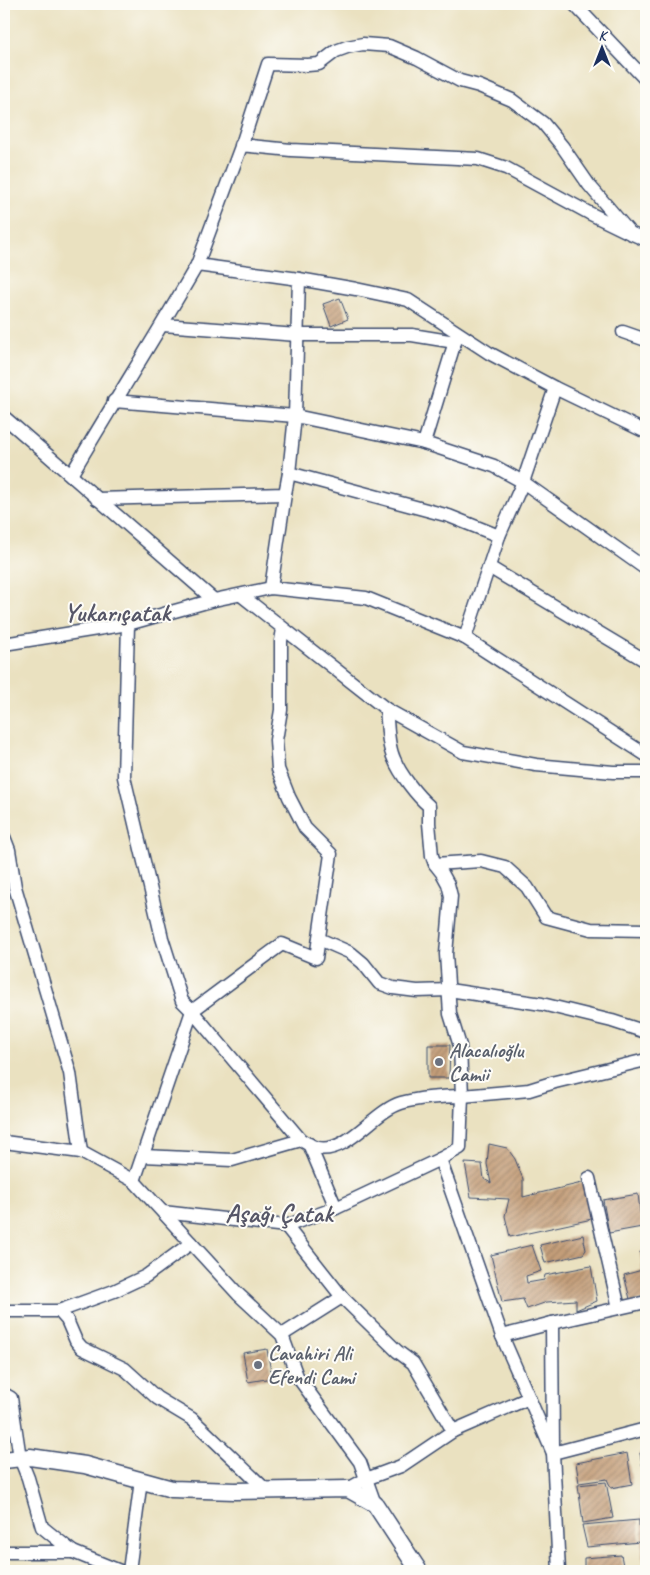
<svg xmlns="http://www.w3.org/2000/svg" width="650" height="1575" viewBox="0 0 650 1575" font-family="Caveat,sans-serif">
<defs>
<pattern id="building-hatch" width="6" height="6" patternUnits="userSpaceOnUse" patternTransform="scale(1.25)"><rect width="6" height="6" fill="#c49e79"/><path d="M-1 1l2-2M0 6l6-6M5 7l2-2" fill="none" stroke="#9e8166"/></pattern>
</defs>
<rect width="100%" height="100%" fill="#fdfcf7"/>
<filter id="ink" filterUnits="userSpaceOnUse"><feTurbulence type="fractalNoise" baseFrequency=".02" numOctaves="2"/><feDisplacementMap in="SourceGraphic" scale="10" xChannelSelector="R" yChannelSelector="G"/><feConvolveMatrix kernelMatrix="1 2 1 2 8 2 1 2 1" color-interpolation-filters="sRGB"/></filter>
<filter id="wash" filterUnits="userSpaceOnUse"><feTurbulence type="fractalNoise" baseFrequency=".0096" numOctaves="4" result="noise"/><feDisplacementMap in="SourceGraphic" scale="20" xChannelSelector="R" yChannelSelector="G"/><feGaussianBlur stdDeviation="1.12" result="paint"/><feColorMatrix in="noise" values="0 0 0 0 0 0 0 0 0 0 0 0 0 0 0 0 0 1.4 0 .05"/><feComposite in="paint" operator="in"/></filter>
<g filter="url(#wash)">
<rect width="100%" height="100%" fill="#eae1c0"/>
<g id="blocks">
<!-- building -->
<g fill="url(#building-hatch)">
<polygon points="340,298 348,319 331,326 323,304"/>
<polygon points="428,1045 450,1045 449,1078 428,1078"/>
<polygon points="489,1144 507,1148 515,1159 523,1179 523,1197 586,1182 592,1219 510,1237 505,1216 509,1199 471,1197 465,1163 482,1164 484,1179 491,1183 487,1164"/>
<polygon points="638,1194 642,1227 609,1233 603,1200"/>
<polygon points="583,1235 586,1250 583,1254 545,1263 540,1245"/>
<polygon points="532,1245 541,1271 526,1276 527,1283 544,1280 545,1275 591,1266 597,1301 576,1310 576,1300 547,1302 527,1309 523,1299 502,1302 491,1255"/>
<polygon points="646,1251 646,1299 631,1303 624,1275 642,1270 640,1252"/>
<polygon points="267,1349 272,1378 248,1382 243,1353"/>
<polygon points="646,1452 646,1479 645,1480 640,1453"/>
<polygon points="627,1453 632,1484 611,1488 607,1479 579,1483 576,1463"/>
<polygon points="606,1482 613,1518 583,1523 578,1485"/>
<polygon points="646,1510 646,1568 642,1557 642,1511"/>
<polygon points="639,1520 640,1542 587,1547 582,1525"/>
<polygon points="621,1555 624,1571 584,1571 584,1558"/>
</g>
</g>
</g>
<g filter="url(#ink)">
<use href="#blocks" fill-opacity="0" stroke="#3a4a6d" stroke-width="1"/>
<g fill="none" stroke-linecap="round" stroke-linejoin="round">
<defs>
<g id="minor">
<polyline points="574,4 646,80"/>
<polyline points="630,233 646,240"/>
<polyline points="197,265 243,141 268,64 308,65 319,64 336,51 347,47 363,44 389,46 417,58 460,81 479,86 512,100 543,123 562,146 589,185 630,233 589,213 506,168 478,159 291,150 241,145"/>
<polyline points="299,279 356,289 408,300 489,353 555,388 646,432"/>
<polyline points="163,325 297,335 412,335 455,342"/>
<polyline points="623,332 646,340"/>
<polyline points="114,401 295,416 424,443 494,466 523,482 646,569"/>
<polyline points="4,417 214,600"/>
<polyline points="424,443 457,335"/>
<path d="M71 475C112 405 156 336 197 265L299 279 295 416 289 473 449 516 499 536"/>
<polyline points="97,499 285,494 289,473"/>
<polyline points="489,567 646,661"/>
<polyline points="271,588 285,494"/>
<polyline points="241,595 386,709 463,752 536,765 613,772 646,772"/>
<polyline points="128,624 124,777 162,938 182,1001 192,1011 282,944 316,958 331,854 305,828 289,797 278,769 276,740 281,710 281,641 283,629"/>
<polyline points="465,638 499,536 523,482 555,388"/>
<polyline points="4,644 128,624 214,600 271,588 366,598 465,638 646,755"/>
<path d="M386 709C388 725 387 744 394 759 400 774 417 796 429 806V823L432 856 435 864 442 873 448 884 451 896 446 954 450 1014 460 1046 462 1096 529 1090 555 1082 646 1060"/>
<polyline points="4,837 9,850 15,887 70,1073 81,1152 4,1142"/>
<polyline points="435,864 481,861 505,867 527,887 546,917 591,929 646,930"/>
<polyline points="319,939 351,953 363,963 379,983 393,988 417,991 449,990 542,1004 612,1021 646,1032"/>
<polyline points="309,1144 336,1208"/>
<path d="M81 1152 134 1181 192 1011 301 1140C306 1143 313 1147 318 1148 347 1154 374 1111 401 1103 417 1098 445 1096 462 1096L460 1148 440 1159 502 1336 553 1453"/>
<polyline points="143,1156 232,1160 301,1140"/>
<polyline points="589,1178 619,1308 646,1302"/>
<polyline points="134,1181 238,1294 282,1335 297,1376 360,1462 375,1504"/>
<polyline points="163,1212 286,1226 336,1208 440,1159"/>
<polyline points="286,1226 342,1297 397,1351 413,1363 453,1431"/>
<polyline points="4,1311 59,1311 67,1320 76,1341 82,1348 125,1369 157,1398 192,1419 266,1490"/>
<polyline points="59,1311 114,1291 146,1276 191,1243"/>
<polyline points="282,1335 342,1297"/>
<polyline points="502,1336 552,1323"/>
<polyline points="4,1394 11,1398 20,1458 28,1478 42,1527 73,1552 4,1552"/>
<polyline points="553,1448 552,1323 619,1308"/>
<polyline points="348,1489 366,1479 401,1466 453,1431 529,1398"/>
<polyline points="73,1552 120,1571"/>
<polyline points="129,1571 141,1480"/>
<polyline points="559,1571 553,1453 646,1429"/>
</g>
<polyline id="tertiary" points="4,1460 30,1457 85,1465 172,1489 235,1491 348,1489 375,1504 419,1571"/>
</defs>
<!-- minor casing -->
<use href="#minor" stroke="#3a4a6d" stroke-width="15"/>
<!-- tertiary casing -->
<use href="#tertiary" stroke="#3a4a6d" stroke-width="19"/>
<!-- minor -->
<use href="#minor" stroke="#fff" stroke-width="12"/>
<!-- tertiary -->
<use href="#tertiary" stroke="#fff" stroke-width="16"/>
</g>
</g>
<!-- markers -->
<g fill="#6b7280" stroke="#fdfcf7" stroke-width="2">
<circle cx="439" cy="1062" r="5"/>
<circle cx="258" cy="1365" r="5"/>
</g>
<g text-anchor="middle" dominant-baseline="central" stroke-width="4" stroke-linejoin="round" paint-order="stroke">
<!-- worship labels -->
<g font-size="21" font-weight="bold" fill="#5b616d" stroke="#fdfcf7" text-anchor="start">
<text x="449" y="1050">Alacalıoğlu<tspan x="449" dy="24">Camii</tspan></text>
<text x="268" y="1353">Cavahiri Ali<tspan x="268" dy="24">Efendi Cami</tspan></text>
</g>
<!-- district labels -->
<g font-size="26" font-weight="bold" fill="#565667" stroke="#fdfcf7">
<text x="117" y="612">Yukarıçatak</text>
<text x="279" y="1213">Aşağı Çatak</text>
</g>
</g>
<!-- margin -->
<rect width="650" height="1575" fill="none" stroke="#fdfcf7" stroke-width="20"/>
<!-- north arrow -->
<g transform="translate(602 48)" stroke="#fdfcf7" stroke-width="4" paint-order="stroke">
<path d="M0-4L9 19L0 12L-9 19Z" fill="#1b2f5e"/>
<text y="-8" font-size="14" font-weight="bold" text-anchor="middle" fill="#1b2f5e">K</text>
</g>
</svg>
